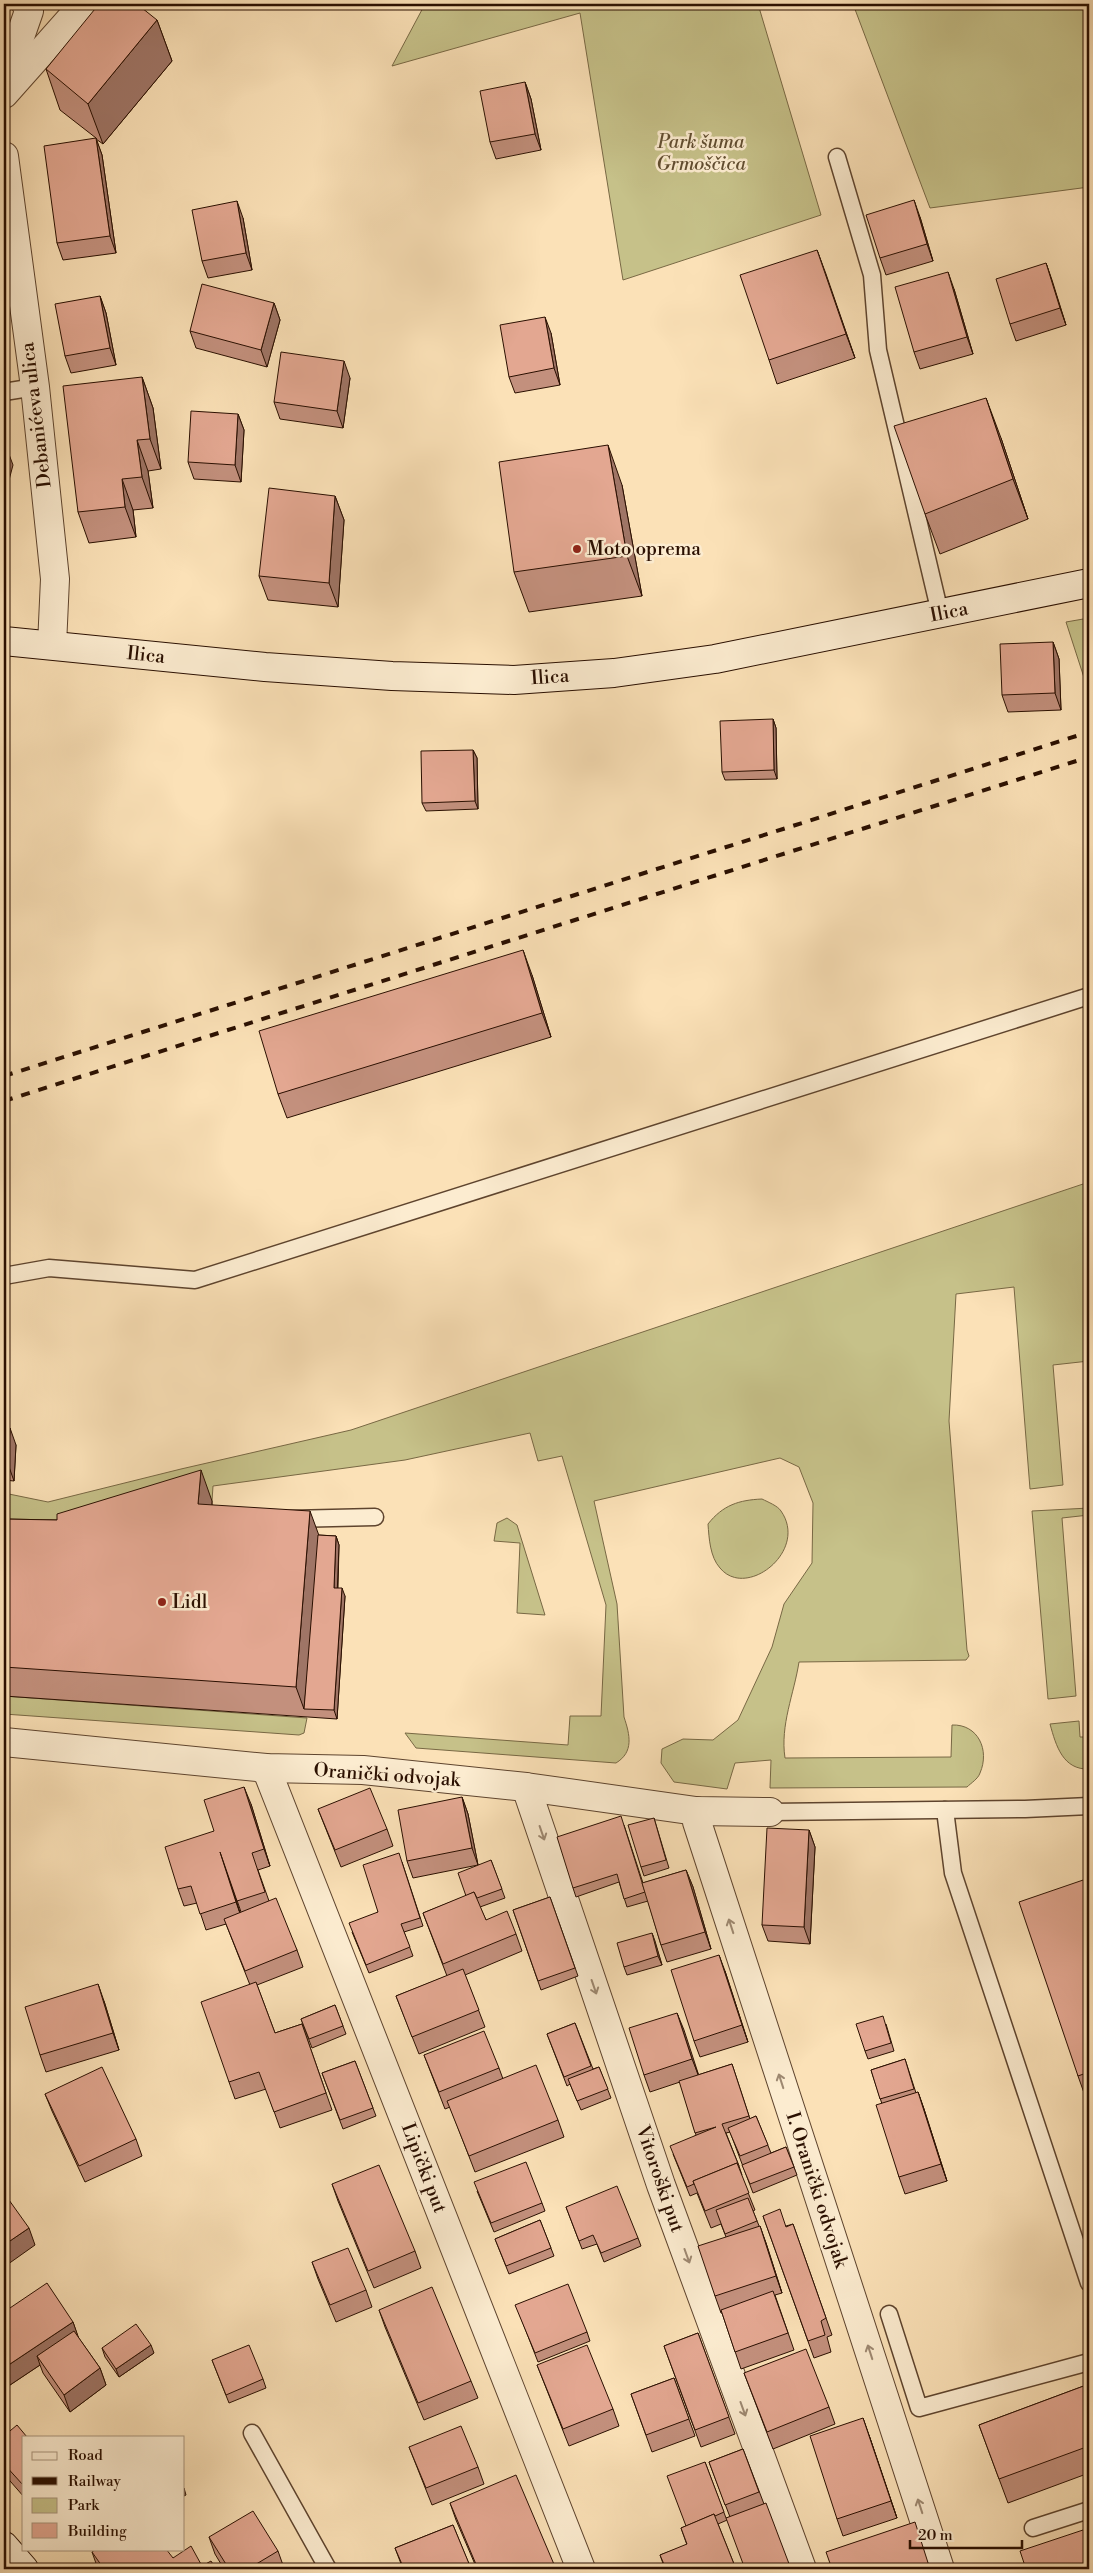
<svg xmlns="http://www.w3.org/2000/svg" width="1093" height="2573" viewBox="0 0 1093 2573" font-family="'Libre Bodoni',serif">
<rect width="100%" height="100%" fill="#fbe1b7"/>
<filter id="stains"><feTurbulence type="fractalNoise" baseFrequency=".004" numOctaves="4"/><feColorMatrix values="0 0 0 0 .2 0 0 0 0 .09 0 0 0 0 .02 0 0 0 .5 -.17"/></filter>
<radialGradient id="worn" r=".72"><stop offset=".6" stop-color="#630" stop-opacity="0"/><stop offset="1" stop-color="#630" stop-opacity=".3"/></radialGradient>
<!-- green -->
<g fill="#c6c189" stroke="#786844">
<polygon points="425,4 758,4 821,215 623,280 580,13 392,66"/>
<polygon points="853,4 1089,4 1089,187 930,208"/>
<polygon points="1089,618 1089,693 1066,622"/>
<path d="M1089 1182V1361L1053 1365 1063 1485 1030 1489 1014 1287 956 1294 949 1421 967 1650 969 1656 966 1660 799 1662C794 1694 780 1725 785 1758L951 1757 952 1725C978 1724 990 1750 980 1773 978 1779 971 1783 967 1787L770 1788 771 1760 735 1763 727 1789 674 1782 661 1763 662 1749 683 1739 713 1740 738 1720 772 1647 784 1604 812 1563 813 1503 799 1467 780 1458 594 1501 617 1604 624 1717C630 1735 634 1752 616 1763L416 1748 405 1733 568 1745 570 1716H601L606 1605 562 1456 538 1461 530 1433 405 1460 213 1486 212 1501 4 1652V1493L48 1502 181 1469 351 1430Z"/>
<path d="M762 1499C768 1502 778 1506 781 1511 809 1551 746 1600 720 1568 710 1557 709 1538 708 1524 723 1505 739 1500 762 1499Z"/>
<polygon points="1089,1508 1089,1515 1062,1518 1076,1696 1048,1699 1032,1511"/>
<polygon points="507,1518 517,1525 545,1615 517,1613 520,1543 494,1541 497,1523"/>
<polygon points="4,1696 307,1718 304,1733 299,1735 4,1714"/>
<path d="M1079 1721 1080 1737H1089V1769C1063 1770 1056 1746 1050 1724Z"/>
</g>
<g fill="none" stroke-linecap="round" stroke-linejoin="round">
<defs>
<g id="service">
<polyline points="837,157 872,275 878,350 940,613"/>
<polyline points="4,392 35,387"/>
<polyline points="4,1276 49,1268 195,1280 1089,996"/>
<polyline points="290,1519 375,1517"/>
<polyline points="945,1810 953,1873 1089,2283"/>
<polyline points="770,1812 1025,1809 1089,1806"/>
<polyline points="889,2314 919,2408 1089,2362"/>
<polyline points="252,2433 328,2569"/>
<polyline points="1033,2528 1089,2510"/>
</g>
<g id="minor">
<polyline points="4,83 29,11 26,4"/>
<polyline points="4,94 84,4"/>
<polyline points="4,156 35,387 55,579 52,645"/>
<polyline points="4,1742 266,1768 363,1770 526,1787 696,1811 770,1812"/>
<polyline points="266,1768 581,2569"/>
<polyline points="526,1787 661,2185 802,2569"/>
<polyline points="696,1811 697,1822 940,2569"/>
</g>
<g id="secondary">
<polyline points="4,641 265,667 392,676 514,680 614,673 715,659 1089,583"/>
<polyline points="4,2546 24,2569"/>
</g>
</defs>
<!-- service casing -->
<use href="#service" stroke="#5e442e" stroke-width="19"/>
<!-- minor casing -->
<use href="#minor" stroke="#5e442e" stroke-width="30"/>
<!-- secondary casing -->
<use href="#secondary" stroke="#2a0f00" stroke-width="30"/>
<!-- service -->
<use href="#service" stroke="#fcecd0" stroke-width="16"/>
<!-- minor -->
<use href="#minor" stroke="#fcecd0" stroke-width="28"/>
<!-- secondary -->
<use href="#secondary" stroke="#fcecd0" stroke-width="28"/>
<!-- rail -->
<g stroke="#2a0f00" stroke-width="4" stroke-dasharray="9 9" stroke-linecap="butt">
<polyline points="4,1076 1089,732"/>
<polyline points="4,1101 1089,757"/>
</g>
</g>
<!-- wall -->
<g fill="#c3907d" stroke="#2a0f00" fill-rule="evenodd">
<polygon points="157,20 172,61 103,144 96,139 102,155 116,253 63,260 57,243 96,138 60,110 46,69"/>
<polygon points="525,82 531,99 541,150 496,159 490,142"/>
<polygon points="920,217 933,261 886,275 880,258"/>
<polygon points="243,218 252,270 208,278 202,261"/>
<polygon points="817,250 855,358 777,384 769,360"/>
<polygon points="1046,263 1066,325 1016,341 1010,324"/>
<polygon points="954,289 973,354 920,369 914,352"/>
<polygon points="100,296 106,313 116,365 71,373 65,356"/>
<polygon points="274,303 280,320 267,367 196,348 190,331"/>
<polygon points="551,333 560,385 515,393 509,377"/>
<polygon points="142,377 153,408 161,469 148,471 153,508 133,510 136,537 89,543 78,512"/>
<polygon points="350,378 343,428 280,419 274,402"/>
<polygon points="238,414 244,430 241,482 194,479 188,462"/>
<polygon points="1001,438 1028,519 940,554 925,514"/>
<polygon points="622,485 642,596 529,612 514,572"/>
<polygon points="335,496 344,520 338,607 268,600 259,576"/>
<polygon points="1053,642 1059,659 1061,710 1008,712 1002,695"/>
<polygon points="773,719 776,728 777,779 725,780 722,772"/>
<polygon points="473,750 477,758 478,809 426,811 422,803"/>
<polygon points="532,975 551,1037 287,1118 278,1094"/>
<polygon points="4,1428 16,1445 14,1481 4,1480"/>
<polygon points="212,1501 212,1505 318,1535 336,1536 339,1545 338,1588 345,1596 337,1719 4,1696 4,1519 57,1520"/>
<polygon points="462,1797 468,1814 478,1865 413,1878 407,1861"/>
<path d="M251 1804 270 1866 258 1870 269 1901 297 1950 303 1967 257 1985 275 2033 302 2024 332 2110 280 2128 266 2089 235 2099 229 2082 250 1985 226 1924 206 1930 197 1903 184 1906 178 1889 214 1831ZM229 1877 241 1912 240 1913Z"/>
<polygon points="318,1809 387,1829 393,1846 341,1867"/>
<polygon points="654,1818 669,1868 644,1876 641,1867"/>
<polygon points="624,1825 643,1883 686,1870 693,1887 711,1949 667,1962 661,1945 648,1901 627,1907 619,1882 576,1897 573,1888"/>
<polygon points="809,1830 815,1847 810,1944 768,1941 762,1925"/>
<polygon points="491,1860 505,1898 480,1907 486,1920 516,1934 522,1951 465,1975 485,2027 419,2054 396,1996 447,1976 423,1913 466,1896"/>
<polygon points="402,1862 423,1926 404,1932 413,1956 369,1973 352,1932 378,1912"/>
<polygon points="1089,1878 1089,2107 1078,2076"/>
<polygon points="550,1897 578,1976 541,1990 513,1910"/>
<polygon points="652,1933 662,1965 627,1975 624,1967"/>
<polygon points="725,1971 748,2042 700,2057 694,2041"/>
<polygon points="104,2001 119,2050 46,2072 40,2055"/>
<polygon points="335,2005 346,2034 312,2048 301,2019"/>
<polygon points="677,2013 698,2075 732,2064 750,2119 756,2116 771,2153 786,2147 797,2175 753,2193 730,2132 726,2133 739,2166 742,2175 741,2175 755,2210 753,2211 766,2243 782,2293 775,2295 794,2350 741,2369 722,2313 721,2313 715,2296 726,2237 721,2224 711,2228 697,2193 690,2196 673,2154 696,2135 680,2082 650,2092 644,2075"/>
<polygon points="575,2023 593,2069 599,2067 611,2098 581,2110 570,2084 567,2086 547,2034"/>
<polygon points="886,2024 894,2051 868,2059 865,2051"/>
<polygon points="424,2055 499,2068 503,2079 558,2120 564,2137 475,2172 450,2107 445,2109"/>
<polygon points="905,2059 916,2093 918,2092 924,2109 947,2181 905,2194 899,2177 882,2104 871,2070"/>
<polygon points="355,2061 376,2116 343,2129 322,2073"/>
<polygon points="45,2094 136,2139 142,2156 85,2182 52,2111"/>
<polygon points="332,2184 415,2251 421,2268 374,2288 338,2201"/>
<polygon points="477,2191 542,2203 545,2211 494,2232"/>
<polygon points="566,2207 638,2238 641,2246 604,2262 597,2244 582,2249"/>
<polygon points="763,2216 786,2226 793,2224 832,2335 827,2337 831,2352 814,2358"/>
<polygon points="540,2220 554,2256 509,2274 495,2239"/>
<polygon points="312,2262 366,2290 372,2307 336,2322 318,2279"/>
<polygon points="379,2310 471,2381 478,2398 424,2420 385,2327"/>
<polygon points="519,2313 587,2332 590,2341 538,2362"/>
<polygon points="73,2322 78,2337 100,2368 106,2385 70,2412 43,2373 40,2365 4,2389"/>
<polygon points="698,2333 735,2434 701,2447 664,2346"/>
<polygon points="102,2348 154,2353 119,2377 105,2357"/>
<polygon points="212,2360 263,2379 266,2388 229,2403"/>
<polygon points="537,2365 613,2409 619,2426 569,2446"/>
<polygon points="744,2373 829,2407 835,2424 773,2449"/>
<polygon points="674,2378 695,2436 652,2452 631,2394"/>
<polygon points="1089,2384 1089,2473 1008,2503 979,2425"/>
<polygon points="869,2435 897,2518 843,2536 837,2519"/>
<polygon points="4,2436 24,2437 24,2497 4,2474"/>
<polygon points="409,2447 478,2467 484,2484 432,2505"/>
<polygon points="743,2449 764,2504 718,2524 736,2569 665,2569 660,2555 687,2545 681,2528 686,2526 705,2462 726,2518 730,2517 709,2462"/>
<polygon points="450,2503 556,2569 477,2569 456,2520"/>
<polygon points="453,2525 471,2569 403,2569 395,2548"/>
<polygon points="209,2537 278,2551 284,2568 282,2569 224,2569 215,2554"/>
<polygon points="92,2552 173,2558 216,2569 98,2569"/>
</g>
<!-- shaded-wall -->
<g fill="#9f7566" stroke="#2a0f00">
<polygon points="157,20 172,61 103,144 88,104"/>
<polygon points="525,82 531,99 541,150 535,134"/>
<polygon points="96,138 102,155 116,253 110,236"/>
<polygon points="914,200 920,217 933,261 927,244"/>
<polygon points="237,201 243,218 252,270 246,253"/>
<polygon points="817,250 826,274 855,358 846,334"/>
<polygon points="1046,263 1052,280 1066,325 1060,308"/>
<polygon points="948,272 954,289 973,354 967,337"/>
<polygon points="100,296 106,313 116,365 110,348"/>
<polygon points="274,303 280,320 267,367 261,350"/>
<polygon points="545,317 551,333 560,385 554,368"/>
<polygon points="344,361 350,378 343,428 337,411"/>
<polygon points="142,377 153,408 161,469 150,439"/>
<polygon points="986,398 1001,438 1028,519 1013,479"/>
<polygon points="238,414 244,430 241,482 235,465"/>
<polygon points="137,440 148,471 153,508 142,477"/>
<polygon points="4,441 13,465 4,499"/>
<polygon points="608,445 622,485 642,596 627,556"/>
<polygon points="122,479 133,510 136,537 125,507"/>
<polygon points="335,496 344,520 338,607 329,583"/>
<polygon points="1053,642 1059,659 1061,710 1055,693"/>
<polygon points="773,719 776,728 777,779 774,770"/>
<polygon points="473,750 477,758 478,809 475,801"/>
<polygon points="523,950 532,975 551,1037 542,1013"/>
<polygon points="10,1428 16,1445 14,1481 8,1464"/>
<polygon points="201,1470 212,1501 210,1535 198,1504"/>
<polygon points="310,1511 321,1541 304,1709 296,1687"/>
<polygon points="336,1536 339,1545 337,1597 334,1588"/>
<polygon points="342,1588 345,1596 337,1719 334,1710"/>
<polygon points="244,1787 251,1804 270,1866 264,1849"/>
<polygon points="462,1797 468,1814 478,1865 472,1848"/>
<polygon points="809,1830 815,1847 810,1944 804,1927"/>
<polygon points="220,1852 226,1869 242,1919 236,1902"/>
<polygon points="686,1870 693,1887 711,1949 705,1932"/>
<polygon points="652,1933 655,1941 662,1965 658,1956"/>
<polygon points="719,1955 725,1971 748,2042 742,2025"/>
<polygon points="98,1984 104,2001 119,2050 113,2033"/>
<polygon points="677,2013 684,2030 699,2076 692,2059"/>
<polygon points="918,2092 924,2109 947,2181 941,2164"/>
<polygon points="760,2226 766,2243 782,2293 776,2276"/>
<polygon points="29,2228 35,2245 4,2267 4,2245"/>
<polygon points="73,2322 79,2339 37,2356 40,2365 4,2389 4,2368"/>
<polygon points="151,2345 154,2353 119,2377 116,2369"/>
<polygon points="100,2368 106,2385 70,2412 64,2395"/>
<polygon points="863,2418 869,2435 897,2518 891,2501"/>
<polygon points="184,2488 186,2495 184,2496"/>
</g>
<!-- building -->
<g fill="#e3a791" stroke="#2a0f00">
<polygon points="99,4 137,4 157,20 88,104 46,69"/>
<polygon points="525,82 535,134 490,142 480,91"/>
<polygon points="96,138 110,236 57,243 44,146"/>
<polygon points="914,200 927,244 880,258 866,215"/>
<polygon points="237,201 246,253 202,261 192,210"/>
<polygon points="817,250 846,334 769,360 740,275"/>
<polygon points="1046,263 1060,308 1010,324 996,279"/>
<polygon points="948,272 967,337 914,352 895,287"/>
<polygon points="202,284 274,303 261,350 190,331"/>
<polygon points="100,296 110,348 65,356 55,304"/>
<polygon points="545,317 554,368 509,377 500,325"/>
<polygon points="281,352 344,361 337,411 274,402"/>
<polygon points="142,377 150,439 137,440 142,477 122,479 125,507 78,512 63,386"/>
<polygon points="986,398 1013,479 925,514 894,426"/>
<polygon points="191,411 238,414 235,465 188,462"/>
<polygon points="608,445 627,556 514,572 499,462"/>
<polygon points="269,488 335,496 329,583 259,576"/>
<polygon points="1053,642 1055,693 1002,695 1000,644"/>
<polygon points="773,719 774,770 722,772 720,721"/>
<polygon points="473,750 475,801 422,803 421,751"/>
<polygon points="523,950 542,1013 278,1094 259,1031"/>
<polygon points="4,1428 10,1428 8,1464 4,1464"/>
<polygon points="201,1470 198,1504 310,1511 296,1687 4,1667 4,1519 57,1520 57,1514"/>
<polygon points="318,1535 336,1536 334,1588 342,1588 334,1710 304,1709"/>
<polygon points="244,1787 264,1849 252,1853 265,1892 237,1901 220,1852 236,1902 200,1914 191,1886 178,1889 165,1847 214,1831 204,1800"/>
<polygon points="370,1788 387,1829 335,1850 318,1809"/>
<polygon points="462,1797 472,1848 407,1861 398,1810"/>
<polygon points="621,1816 645,1892 624,1899 617,1874 573,1888 557,1837"/>
<polygon points="654,1818 666,1860 641,1867 628,1825"/>
<polygon points="767,1828 809,1830 804,1927 762,1925"/>
<polygon points="399,1853 420,1918 401,1924 410,1947 366,1965 349,1923 378,1912 363,1865"/>
<polygon points="491,1860 502,1889 477,1898 474,1892 466,1896 458,1873"/>
<polygon points="686,1870 705,1932 661,1945 642,1883"/>
<polygon points="1089,1878 1089,2072 1078,2076 1019,1902"/>
<polygon points="474,1892 486,1920 507,1911 516,1934 443,1964 423,1913"/>
<polygon points="550,1897 575,1968 538,1981 513,1910"/>
<polygon points="276,1898 297,1950 245,1971 224,1919"/>
<polygon points="652,1933 658,1956 624,1967 617,1943"/>
<polygon points="719,1955 742,2025 694,2041 671,1970"/>
<polygon points="463,1969 479,2010 412,2037 396,1996"/>
<polygon points="256,1982 275,2033 302,2024 326,2093 274,2112 259,2072 229,2082 201,2002"/>
<polygon points="98,1984 113,2033 40,2055 25,2007"/>
<polygon points="335,2005 343,2026 309,2039 301,2019"/>
<polygon points="677,2013 692,2059 644,2075 629,2028"/>
<polygon points="883,2016 891,2043 865,2051 856,2024"/>
<polygon points="575,2023 591,2066 564,2077 547,2034"/>
<polygon points="484,2031 499,2068 439,2092 424,2055"/>
<polygon points="905,2059 914,2089 880,2099 871,2070"/>
<polygon points="355,2061 373,2108 340,2120 322,2073"/>
<polygon points="732,2064 749,2116 722,2124 739,2166 738,2167 737,2163 693,2181 694,2184 687,2187 670,2146 716,2127 695,2133 679,2081"/>
<polygon points="536,2065 558,2120 469,2156 447,2101"/>
<polygon points="102,2067 136,2139 79,2166 45,2094"/>
<polygon points="599,2067 608,2089 577,2101 568,2079"/>
<polygon points="918,2092 941,2164 899,2177 876,2105"/>
<polygon points="756,2116 768,2145 740,2156 728,2128"/>
<polygon points="786,2147 794,2167 750,2184 742,2165"/>
<polygon points="526,2162 542,2203 491,2223 474,2182"/>
<polygon points="737,2163 749,2193 705,2211 693,2181"/>
<polygon points="379,2165 415,2251 368,2271 332,2184"/>
<polygon points="617,2186 638,2238 601,2253 593,2235 579,2241 566,2207"/>
<polygon points="4,2193 29,2228 4,2245"/>
<polygon points="748,2198 757,2221 725,2234 716,2210"/>
<polygon points="780,2209 786,2227 793,2224 826,2318 821,2321 825,2335 808,2341 763,2216"/>
<polygon points="540,2220 551,2248 506,2266 495,2239"/>
<polygon points="760,2226 776,2276 715,2296 698,2246"/>
<polygon points="348,2248 366,2290 330,2305 312,2262"/>
<polygon points="47,2283 73,2322 4,2368 4,2312"/>
<polygon points="568,2284 587,2332 535,2353 515,2305"/>
<polygon points="432,2287 471,2381 418,2403 379,2310"/>
<polygon points="773,2291 788,2333 735,2352 721,2310"/>
<polygon points="136,2324 151,2345 116,2369 102,2348"/>
<polygon points="74,2331 100,2368 64,2395 37,2356"/>
<polygon points="698,2333 729,2417 695,2430 664,2346"/>
<polygon points="249,2345 263,2379 226,2395 212,2360"/>
<polygon points="587,2345 613,2409 563,2429 537,2365"/>
<polygon points="806,2349 829,2407 767,2432 744,2373"/>
<polygon points="674,2378 689,2419 646,2435 631,2394"/>
<polygon points="1089,2384 1089,2446 999,2479 979,2425"/>
<polygon points="863,2418 891,2501 837,2519 810,2436"/>
<polygon points="17,2425 27,2437 24,2437 24,2484 23,2485 4,2464 4,2436"/>
<polygon points="461,2426 478,2467 426,2488 409,2447"/>
<polygon points="743,2449 759,2492 725,2505 709,2462"/>
<polygon points="705,2462 724,2512 715,2516 714,2514 686,2526 667,2476"/>
<polygon points="516,2475 556,2569 478,2569 450,2503"/>
<polygon points="766,2503 791,2569 745,2569 726,2518"/>
<polygon points="253,2511 278,2551 248,2569 229,2569 209,2537"/>
<polygon points="714,2514 736,2569 666,2569 660,2555 687,2544 681,2528"/>
<polygon points="915,2522 930,2569 832,2569 826,2552"/>
<polygon points="453,2525 470,2566 461,2569 404,2569 395,2548"/>
<polygon points="1089,2528 1089,2569 1026,2569 1020,2551"/>
<polygon points="191,2546 202,2566 211,2561 216,2569 104,2569 92,2552 96,2549 166,2549 173,2558"/>
</g>
<!-- one-way arrows -->
<defs><path id="oneway-shaft" d="M-6 0H5M1.5-3L5.5 0L1.5 3" fill="none" stroke-width="1.6" stroke-linecap="round" stroke-linejoin="round" transform="scale(1.25)"/></defs>
<g stroke="#9e8972">
<use href="#oneway-shaft" transform="translate(542 1833) rotate(71)"/>
<use href="#oneway-shaft" transform="translate(731 1926) rotate(-108)"/>
<use href="#oneway-shaft" transform="translate(594 1987) rotate(71)"/>
<use href="#oneway-shaft" transform="translate(781 2081) rotate(-108)"/>
<use href="#oneway-shaft" transform="translate(687 2256) rotate(70)"/>
<use href="#oneway-shaft" transform="translate(870 2352) rotate(-108)"/>
<use href="#oneway-shaft" transform="translate(743 2409) rotate(70)"/>
<use href="#oneway-shaft" transform="translate(920 2506) rotate(-108)"/>
</g>
<!-- markers -->
<g fill="#8f2418" stroke="#fcecd0" stroke-width="2">
<circle cx="577" cy="549" r="5"/>
<circle cx="162" cy="1602" r="5"/>
</g>
<g text-anchor="middle" dominant-baseline="central" stroke-width="5" stroke-linejoin="round" paint-order="stroke">
<!-- park labels -->
<g font-size="19" font-style="italic" fill="#614d30" stroke="#fcecd0">
<text x="701" y="142">Park šuma<tspan x="701" dy="22">Grmoščica</tspan></text>
</g>
<!-- street labels -->
<g font-size="19" fill="#2a0f00" stroke="#fcecd0">
<text transform="translate(36 415) rotate(-97)">Debanićeva ulica</text>
<text transform="translate(949 612) rotate(-11)">Ilica</text>
<text transform="translate(146 655) rotate(6)">Ilica</text>
<text transform="translate(550 677) rotate(-4)">Ilica</text>
<text transform="translate(387 1775) rotate(4)">Oranički odvojak</text>
<text transform="translate(424 2168) rotate(69)">Lipički put</text>
<text transform="translate(660 2179) rotate(71)">Vitoroški put</text>
<text transform="translate(817 2190) rotate(72)">I. Oranički odvojak</text>
</g>
<!-- poi labels -->
<g font-size="19" fill="#2a0f00" stroke="#fcecd0" text-anchor="start">
<text x="587" y="549">Moto oprema</text>
<text x="172" y="1602">Lidl</text>
</g>
</g>
<!-- margin -->
<rect width="1093" height="2573" fill="none" stroke="#fbe1b7" stroke-width="20"/>
<rect x="5" y="5" width="1083" height="2563" fill="none" stroke="#2a0f00" stroke-width="2.5"/>
<rect x="10" y="10" width="1073" height="2553" fill="none" stroke="#2a0f00"/>
<!-- legend -->
<rect x="22" y="2436" width="162" height="115" fill="#fcecd0" stroke="#a8947d"/>
<rect x="32" y="2452" width="25" height="8" fill="#fcecd0" stroke="#a8947d"/>
<text x="68" y="2460" font-size="15" fill="#2a0f00">Road</text>
<rect x="32" y="2477" width="25" height="8" fill="#2a0f00" stroke="#a8947d"/>
<text x="68" y="2486" font-size="15" fill="#2a0f00">Railway</text>
<rect x="32" y="2498" width="25" height="15" fill="#c6c189" stroke="#a8947d"/>
<text x="68" y="2510" font-size="15" fill="#2a0f00">Park</text>
<rect x="32" y="2523" width="25" height="15" fill="#e3a791" stroke="#a8947d"/>
<text x="68" y="2536" font-size="15" fill="#2a0f00">Building</text>
<!-- scale -->
<path d="M910 2540v8h112v-8" fill="none" stroke="#2a0f00" stroke-width="2.5"/>
<text x="918" y="2540" font-size="15" fill="#2a0f00" stroke="#fcecd0" stroke-width="4" paint-order="stroke">20 m</text>
<rect width="100%" height="100%" filter="url(#stains)"/>
<rect width="100%" height="100%" fill="url(#worn)"/>
</svg>
